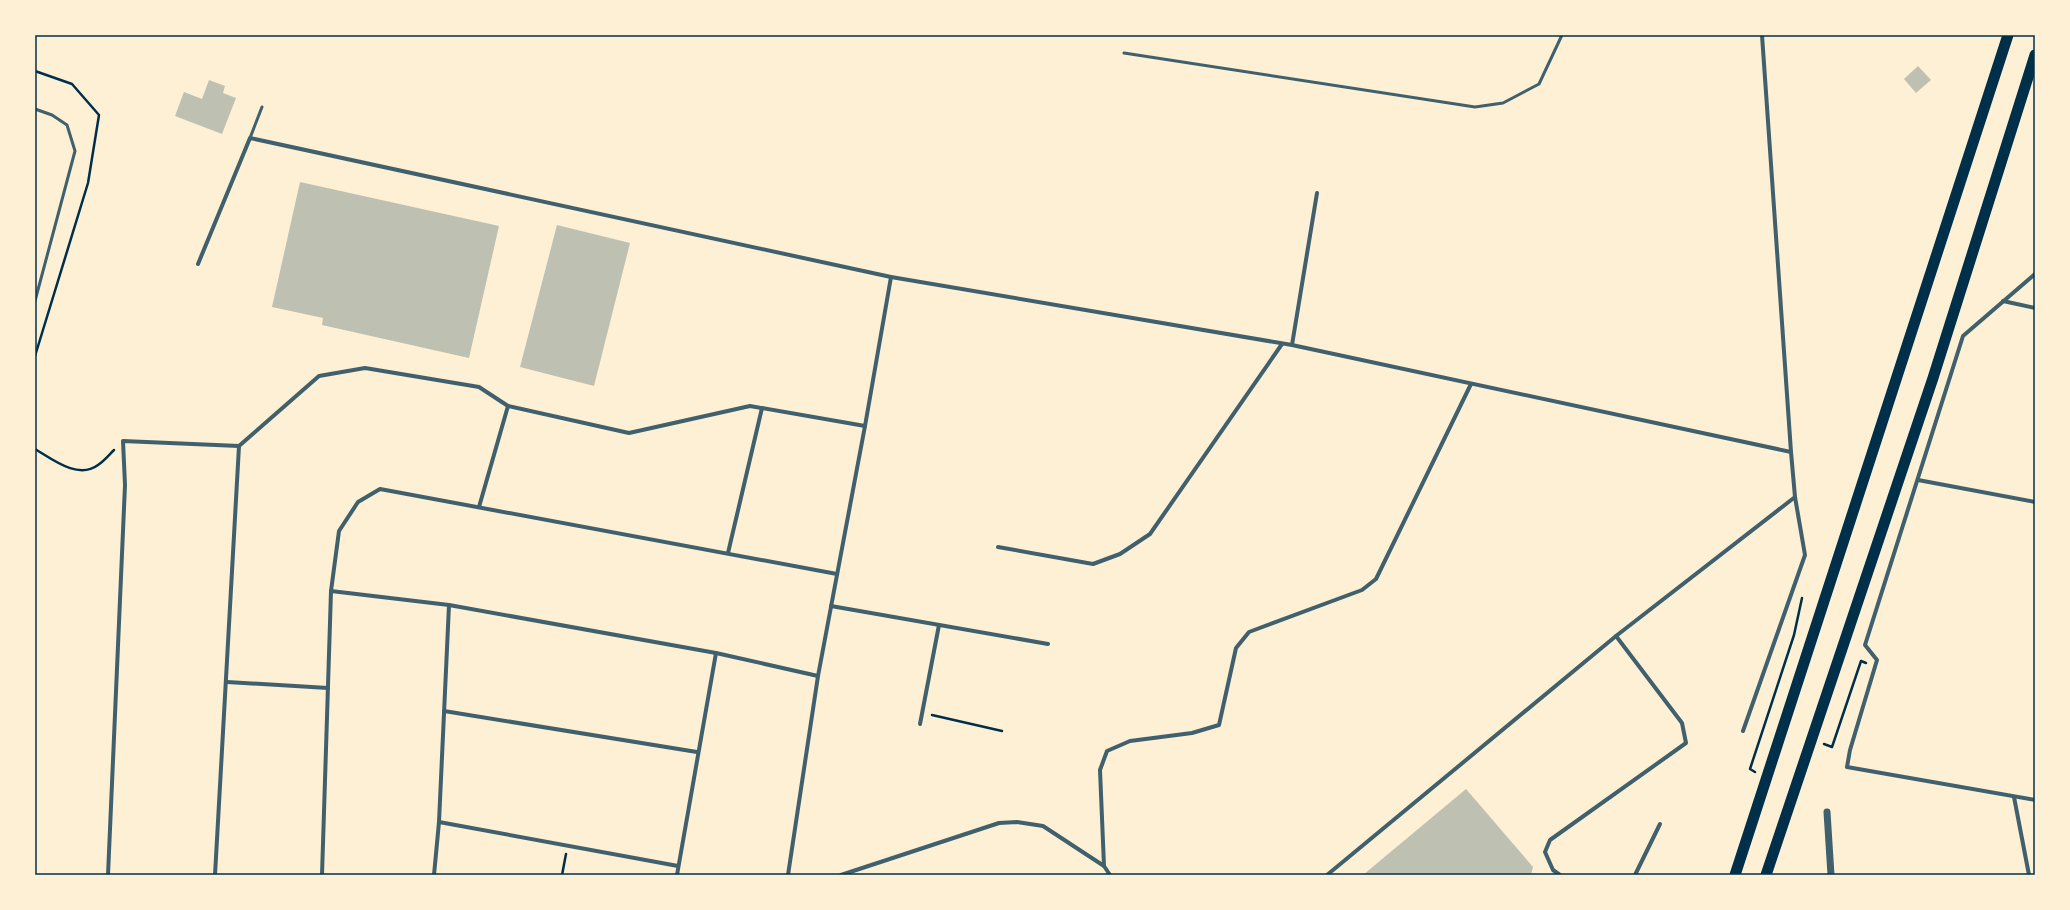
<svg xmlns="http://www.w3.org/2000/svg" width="2070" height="910" viewBox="0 0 2070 910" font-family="Poppins,sans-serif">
<rect width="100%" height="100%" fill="#fdf0d5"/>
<!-- building -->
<g fill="#bec0b2">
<polygon points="1918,66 1931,80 1916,93 1904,79"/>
<polygon points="209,80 225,86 223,93 236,98 222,134 175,116 184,92 202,99"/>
<polygon points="300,182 499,226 469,358 322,325 323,318 272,307"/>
<polygon points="557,225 630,243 594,386 520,367"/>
<polygon points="1466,789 1533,867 1531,875 1363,875"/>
</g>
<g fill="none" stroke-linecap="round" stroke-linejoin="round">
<!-- path -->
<g stroke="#003049" stroke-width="2.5">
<polyline points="35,71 72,84 99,115 88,183 35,356"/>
<path d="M35 449C52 459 78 480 98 465 104 461 109 455 114 450"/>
<polyline points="932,715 1002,731"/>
<polyline points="1824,744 1832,747 1861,661 1866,663"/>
<polyline points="1755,772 1750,769 1794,635 1802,598"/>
<polyline points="562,875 566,854"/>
</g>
<!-- service -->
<g stroke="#3f606c" stroke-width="3">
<polyline points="1124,53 1475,107 1503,103 1539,84 1562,35"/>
<polyline points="35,109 52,115 67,125 75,151 35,301"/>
<polyline points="250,138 262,107"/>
</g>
<!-- minor -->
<g stroke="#3f606c" stroke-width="4">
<polyline points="198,264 250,138 891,277 1292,345 1791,452"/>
<polyline points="2035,274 1963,336 1865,645 1877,660 1850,750 1847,767 2035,800"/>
<polyline points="2003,301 2035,308"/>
<polyline points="1292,345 1317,193"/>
<polyline points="1918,480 2035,502"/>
<polyline points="479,507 508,406"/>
<polyline points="998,547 1093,564 1120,554 1150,534 1282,344"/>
<polyline points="728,553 762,408"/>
<polyline points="331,591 449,605 716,653 818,676"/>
<polyline points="831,606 1048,644"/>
<polyline points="227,682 328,688"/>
<polyline points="444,711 697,752"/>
<polyline points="920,724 939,625"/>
<polyline points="1743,731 1805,555 1795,497 1791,452 1762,35"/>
<polyline points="2014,797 2029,875"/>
<polyline points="439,822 678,866"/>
<polyline points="1104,866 1100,770 1107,751 1130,741 1192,733 1219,725 1236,648 1249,632 1362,590 1376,579 1471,384"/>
<polyline points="108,875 125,485 123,441 239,446 319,376 365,368 479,387 508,406 629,433 750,406 865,426"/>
<polyline points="215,875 239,446"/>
<polyline points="322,875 331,591 339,531 358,502 380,489 837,574"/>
<polyline points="434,875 439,822 449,605"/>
<polyline points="677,875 716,653"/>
<polyline points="788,875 818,676 865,426 891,277"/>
<polyline points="841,875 999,823 1017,822 1043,826 1104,866 1110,875"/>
<polyline points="1327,875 1616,636 1795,497"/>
<polyline points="1560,875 1553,870 1545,852 1550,840 1686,743 1682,723 1616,636"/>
<polyline points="1635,875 1660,824"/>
</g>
<!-- tertiary -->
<polyline stroke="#3f606c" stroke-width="7" points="1827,812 1831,875"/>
<!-- trunk -->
<g stroke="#003049" stroke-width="11">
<polyline points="1735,875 2008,35"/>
<polyline points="1766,875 1933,378 2035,55"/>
</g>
</g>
<!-- border -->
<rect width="2070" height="910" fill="none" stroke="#fdf0d5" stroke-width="72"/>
<rect x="36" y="36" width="1998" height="838" fill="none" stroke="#003049" stroke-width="1.5"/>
</svg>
